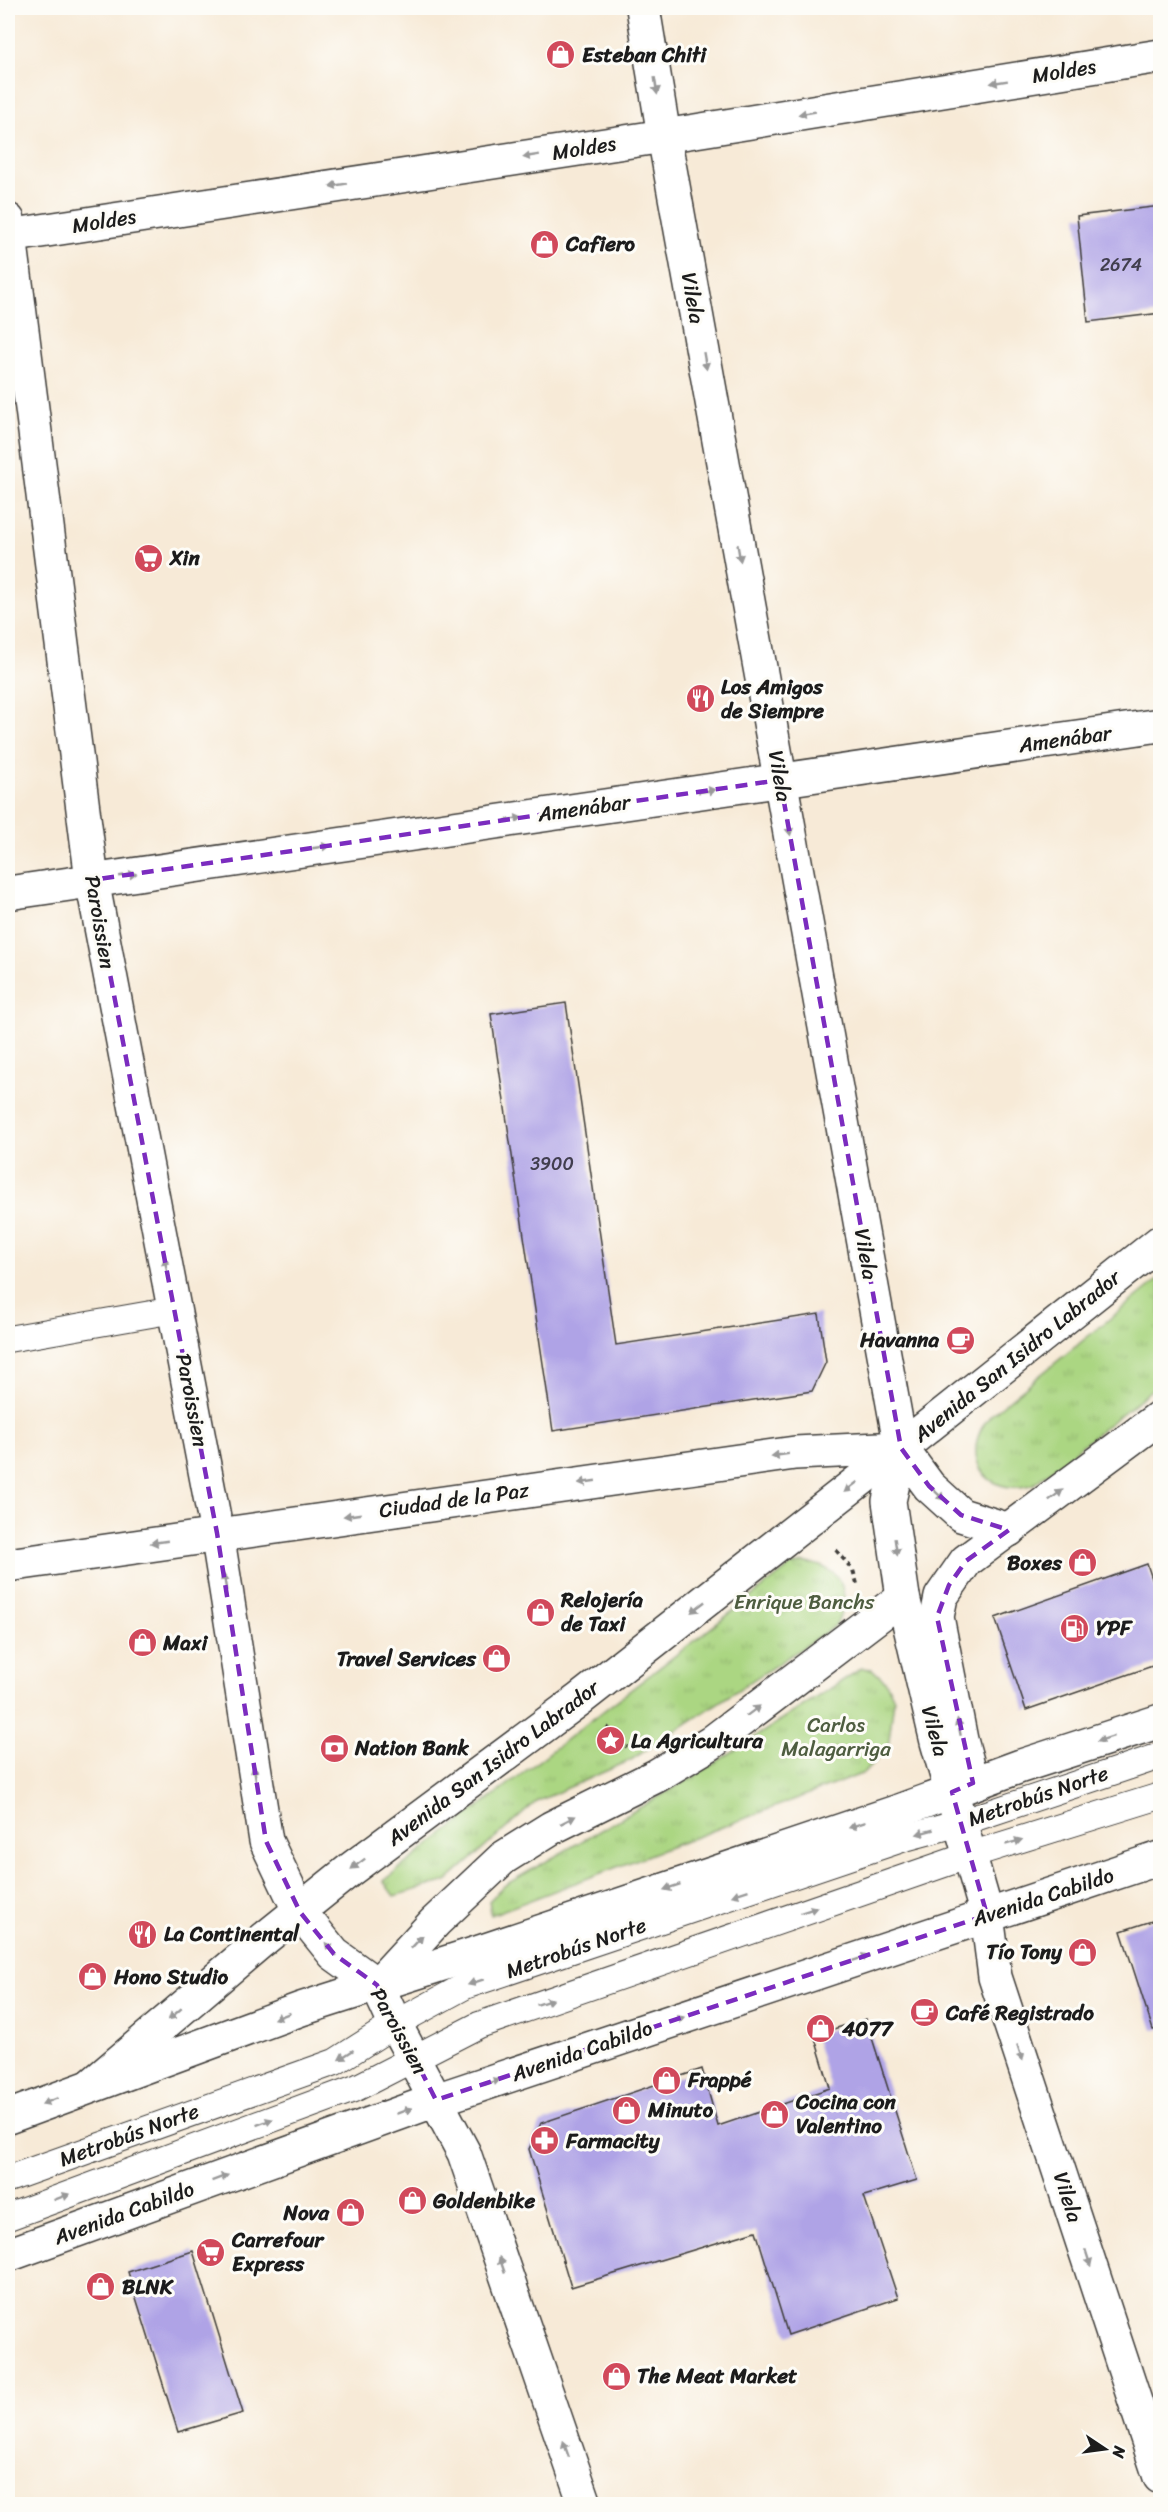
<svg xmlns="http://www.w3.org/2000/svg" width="1168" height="2512" viewBox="0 0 1168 2512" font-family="Sriracha,sans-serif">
<defs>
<pattern id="grass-tufts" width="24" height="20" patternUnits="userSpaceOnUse" patternTransform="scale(1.5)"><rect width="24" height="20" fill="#abd682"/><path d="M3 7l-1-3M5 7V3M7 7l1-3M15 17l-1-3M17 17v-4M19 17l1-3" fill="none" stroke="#93b770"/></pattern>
</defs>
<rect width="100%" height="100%" fill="#fdfcf7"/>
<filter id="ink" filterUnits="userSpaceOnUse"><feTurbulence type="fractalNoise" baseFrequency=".0167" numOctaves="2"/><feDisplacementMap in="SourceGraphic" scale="12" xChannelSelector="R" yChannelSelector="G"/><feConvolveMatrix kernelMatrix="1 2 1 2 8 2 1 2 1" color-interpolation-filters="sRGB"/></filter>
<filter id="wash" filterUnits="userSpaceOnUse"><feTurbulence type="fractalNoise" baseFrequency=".008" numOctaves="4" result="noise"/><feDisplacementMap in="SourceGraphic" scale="24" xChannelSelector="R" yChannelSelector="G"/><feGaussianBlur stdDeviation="1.35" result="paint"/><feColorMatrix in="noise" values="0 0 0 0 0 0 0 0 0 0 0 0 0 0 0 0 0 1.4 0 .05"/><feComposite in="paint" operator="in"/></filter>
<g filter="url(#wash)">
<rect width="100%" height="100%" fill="#f7ead7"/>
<!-- grass -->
<g fill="url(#grass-tufts)" stroke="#64794f" stroke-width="1.5">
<path d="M1160 1278V1383L1034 1484C984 1500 957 1453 991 1415Z"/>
<path d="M803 1563C842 1564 855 1596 834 1627L631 1760 536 1802 447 1881 394 1896 383 1881 791 1566Z"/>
<polygon points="862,1668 872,1669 886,1682 894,1699 888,1748 864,1773 491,1915 489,1901 505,1885 693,1777"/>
</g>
<g id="blocks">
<!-- building -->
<g fill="#afa3e6">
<polygon points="1161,206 1161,313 1088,322 1077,216"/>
<polygon points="566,1003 616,1345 819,1314 826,1362 812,1391 553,1431 491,1014"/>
<polygon points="1147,1564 1161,1605 1161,1663 1026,1710 995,1618"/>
<polygon points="1161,1918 1161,2029 1153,2030 1121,1931"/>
<polygon points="866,2019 917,2180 864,2196 898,2298 788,2335 756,2231 571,2287 529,2149 541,2123 702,2069 718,2126 830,2088 814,2035"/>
<polygon points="193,2251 243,2413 178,2432 128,2272"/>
</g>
</g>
</g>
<g filter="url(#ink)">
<use href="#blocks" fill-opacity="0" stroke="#3d3b38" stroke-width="1.5"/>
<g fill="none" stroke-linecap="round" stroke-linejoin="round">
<defs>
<g id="service">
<polyline points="8,1339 174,1310"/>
<polyline points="8,2179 335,2062 395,2024 465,1986 905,1838 960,1823 1160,1756"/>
<polyline points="8,2217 356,2088 479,2025 970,1855 1160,1796"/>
</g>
<g id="minor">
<polyline points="643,8 664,136 901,1448 889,1501 903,1597 937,1742 987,1915 995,1977 1160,2477"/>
<polyline points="8,220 92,880 217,1533 266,1841 300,1912 334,1954 377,1985 395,2024 464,2153 585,2504"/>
<polyline points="8,236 664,136 1160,56"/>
<polyline points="8,893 1160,725"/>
<polyline points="901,1448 929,1486 961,1515 1009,1530"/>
<polyline points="8,1565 795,1453 901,1448"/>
<polyline points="377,1985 435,1922 503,1858 551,1828 656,1776 711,1743 903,1597"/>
</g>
<g id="tertiary">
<polyline points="973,1783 961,1740 937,1617 941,1597 966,1561 1160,1417"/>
<polyline points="93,2084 259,1943 351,1869 580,1699 901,1448 1160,1242"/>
</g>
<g id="secondary">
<polyline points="8,2117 301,2009 477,1953 899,1811 1021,1766 1160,1721"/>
<polyline points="8,2255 436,2100 1160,1858"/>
</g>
</defs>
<!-- service casing -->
<use href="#service" stroke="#3d3b38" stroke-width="28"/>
<!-- minor casing -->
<use href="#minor" stroke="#3d3b38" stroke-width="36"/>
<!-- tertiary casing -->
<use href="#tertiary" stroke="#3d3b38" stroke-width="36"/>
<!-- secondary casing -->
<use href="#secondary" stroke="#3d3b38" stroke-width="36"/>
<!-- path -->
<g stroke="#3d3b38" stroke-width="4" stroke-dasharray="4.5 4.5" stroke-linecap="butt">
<polyline points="836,1550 853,1570 857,1584"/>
<polyline points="607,1727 627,1747"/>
</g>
<!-- service -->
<use href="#service" stroke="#fff" stroke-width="26"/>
<!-- minor -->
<use href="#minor" stroke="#fff" stroke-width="33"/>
<!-- tertiary -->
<use href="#tertiary" stroke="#fff" stroke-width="33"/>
<!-- secondary -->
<use href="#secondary" stroke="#fff" stroke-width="33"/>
</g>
<!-- one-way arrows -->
<defs><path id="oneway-solid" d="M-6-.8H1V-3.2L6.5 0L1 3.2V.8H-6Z" transform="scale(1.5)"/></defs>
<g fill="#999">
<use href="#oneway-solid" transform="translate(999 82) rotate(171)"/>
<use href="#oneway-solid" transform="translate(656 86) rotate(81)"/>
<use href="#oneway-solid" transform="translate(807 113) rotate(171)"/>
<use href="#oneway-solid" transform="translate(531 156) rotate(171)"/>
<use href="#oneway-solid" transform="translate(338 185) rotate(171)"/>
<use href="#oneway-solid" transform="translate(705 361) rotate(80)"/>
<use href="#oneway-solid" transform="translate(739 553) rotate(80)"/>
<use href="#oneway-solid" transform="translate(707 791) rotate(-8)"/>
<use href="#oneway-solid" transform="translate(514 819) rotate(-8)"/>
<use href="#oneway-solid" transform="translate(789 827) rotate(80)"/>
<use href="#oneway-solid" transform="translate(321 847) rotate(-8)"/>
<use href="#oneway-solid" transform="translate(128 875) rotate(-8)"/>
<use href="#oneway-solid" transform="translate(166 1266) rotate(-101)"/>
<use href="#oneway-solid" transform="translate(780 1455) rotate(172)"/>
<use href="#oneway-solid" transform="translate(587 1482) rotate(172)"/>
<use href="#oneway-solid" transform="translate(851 1487) rotate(142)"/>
<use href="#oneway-solid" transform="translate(938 1494) rotate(43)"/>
<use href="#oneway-solid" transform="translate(1056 1495) rotate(-37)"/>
<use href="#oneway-solid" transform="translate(352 1515) rotate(172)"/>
<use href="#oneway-solid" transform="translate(159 1542) rotate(172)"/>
<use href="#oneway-solid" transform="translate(896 1547) rotate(81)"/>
<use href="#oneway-solid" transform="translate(225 1582) rotate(-99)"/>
<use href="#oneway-solid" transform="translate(698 1607) rotate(142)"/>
<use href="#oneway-solid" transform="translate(753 1711) rotate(-37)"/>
<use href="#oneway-solid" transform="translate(959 1727) rotate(-101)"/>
<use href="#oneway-solid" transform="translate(1105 1739) rotate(162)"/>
<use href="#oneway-solid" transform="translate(255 1774) rotate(-99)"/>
<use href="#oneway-solid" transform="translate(568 1820) rotate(-27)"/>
<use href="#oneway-solid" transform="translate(857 1825) rotate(161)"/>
<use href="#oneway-solid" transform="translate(925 1832) rotate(165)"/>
<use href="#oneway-solid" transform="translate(1014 1842) rotate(-16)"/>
<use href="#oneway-solid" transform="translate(358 1864) rotate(143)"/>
<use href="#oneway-solid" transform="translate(672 1887) rotate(161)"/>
<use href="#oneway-solid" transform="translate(740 1893) rotate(161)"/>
<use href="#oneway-solid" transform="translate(809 1910) rotate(-19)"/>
<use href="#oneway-solid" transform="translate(417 1942) rotate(-47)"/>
<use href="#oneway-solid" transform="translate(331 1949) rotate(-132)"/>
<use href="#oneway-solid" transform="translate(861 1958) rotate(-19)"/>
<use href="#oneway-solid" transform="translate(476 1982) rotate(161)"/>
<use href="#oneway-solid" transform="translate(545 2002) rotate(-19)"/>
<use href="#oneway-solid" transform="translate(175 2014) rotate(139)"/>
<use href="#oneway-solid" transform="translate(282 2016) rotate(160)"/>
<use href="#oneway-solid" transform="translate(677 2020) rotate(-19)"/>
<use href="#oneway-solid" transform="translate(1020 2053) rotate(72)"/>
<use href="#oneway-solid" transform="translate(346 2055) rotate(147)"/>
<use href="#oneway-solid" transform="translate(492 2082) rotate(-18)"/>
<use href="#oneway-solid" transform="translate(50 2101) rotate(159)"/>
<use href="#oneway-solid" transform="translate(404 2111) rotate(-20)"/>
<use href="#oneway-solid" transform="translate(265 2122) rotate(-20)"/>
<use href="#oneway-solid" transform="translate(220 2178) rotate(-20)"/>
<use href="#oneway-solid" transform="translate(62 2197) rotate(-20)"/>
<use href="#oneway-solid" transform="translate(1088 2258) rotate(72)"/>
<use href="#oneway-solid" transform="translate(502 2265) rotate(-109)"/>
<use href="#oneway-solid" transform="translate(566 2449) rotate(-109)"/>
</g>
</g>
<!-- marked area -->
<path fill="none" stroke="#7b2cbf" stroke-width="4.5" stroke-dasharray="12 8" stroke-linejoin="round" d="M780 780 901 1448 929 1486 961 1515 1009 1530 966 1561 949 1585 937 1617 973 1783 952 1792 987 1915 436 2100 377 1985 334 1954 300 1912 266 1841 217 1533 92 880Z"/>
<!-- icons -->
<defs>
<symbol id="shop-disc" viewBox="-11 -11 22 22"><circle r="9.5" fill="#d1495b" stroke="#fdfcf7"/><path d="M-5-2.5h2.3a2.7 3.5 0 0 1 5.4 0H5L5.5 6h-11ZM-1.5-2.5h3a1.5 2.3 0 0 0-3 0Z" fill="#fff"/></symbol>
<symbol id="supermarket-disc" viewBox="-11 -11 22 22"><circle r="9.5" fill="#d1495b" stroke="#fdfcf7"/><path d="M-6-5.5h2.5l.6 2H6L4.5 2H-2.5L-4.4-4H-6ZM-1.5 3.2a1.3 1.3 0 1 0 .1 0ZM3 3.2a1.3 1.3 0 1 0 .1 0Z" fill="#fff"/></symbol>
<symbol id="restaurant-disc" viewBox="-11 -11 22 22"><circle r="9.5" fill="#d1495b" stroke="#fdfcf7"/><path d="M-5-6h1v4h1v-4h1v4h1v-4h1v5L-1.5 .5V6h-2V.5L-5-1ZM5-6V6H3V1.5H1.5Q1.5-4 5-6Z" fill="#fff"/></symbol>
<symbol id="cafe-disc" viewBox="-11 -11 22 22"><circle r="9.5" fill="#d1495b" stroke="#fdfcf7"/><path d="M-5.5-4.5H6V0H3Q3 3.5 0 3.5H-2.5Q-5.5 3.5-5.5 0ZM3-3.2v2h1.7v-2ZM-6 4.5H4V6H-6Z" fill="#fff"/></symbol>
<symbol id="fuel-disc" viewBox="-11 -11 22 22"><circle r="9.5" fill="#d1495b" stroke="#fdfcf7"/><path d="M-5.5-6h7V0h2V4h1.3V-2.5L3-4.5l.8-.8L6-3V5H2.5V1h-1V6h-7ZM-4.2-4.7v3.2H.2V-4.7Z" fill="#fff"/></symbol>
<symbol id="sight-disc" viewBox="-11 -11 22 22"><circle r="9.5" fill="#d1495b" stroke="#fdfcf7"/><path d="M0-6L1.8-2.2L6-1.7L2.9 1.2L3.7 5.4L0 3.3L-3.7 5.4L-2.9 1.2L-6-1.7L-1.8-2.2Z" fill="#fff"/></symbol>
<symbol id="bank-disc" viewBox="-11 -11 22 22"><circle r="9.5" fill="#d1495b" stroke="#fdfcf7"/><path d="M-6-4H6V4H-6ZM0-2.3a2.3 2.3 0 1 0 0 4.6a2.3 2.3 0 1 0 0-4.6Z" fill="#fff"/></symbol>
<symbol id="pharmacy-disc" viewBox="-11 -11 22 22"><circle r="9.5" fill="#d1495b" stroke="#fdfcf7"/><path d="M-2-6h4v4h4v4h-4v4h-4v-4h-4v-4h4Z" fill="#fff"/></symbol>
</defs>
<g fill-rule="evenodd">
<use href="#shop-disc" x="544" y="38" width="33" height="33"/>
<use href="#shop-disc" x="528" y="228" width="33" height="33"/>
<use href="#supermarket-disc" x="132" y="542" width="33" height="33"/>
<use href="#restaurant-disc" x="684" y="682" width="33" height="33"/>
<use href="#cafe-disc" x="944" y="1324" width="33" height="33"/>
<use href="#shop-disc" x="1066" y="1546" width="33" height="33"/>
<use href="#shop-disc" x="524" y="1596" width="33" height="33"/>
<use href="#fuel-disc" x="1058" y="1612" width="33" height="33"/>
<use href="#shop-disc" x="126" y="1626" width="33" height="33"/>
<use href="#shop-disc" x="480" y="1642" width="33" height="33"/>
<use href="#sight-disc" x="594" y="1724" width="33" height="33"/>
<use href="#bank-disc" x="318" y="1732" width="33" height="33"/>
<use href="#restaurant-disc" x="126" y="1918" width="33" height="33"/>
<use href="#shop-disc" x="1066" y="1936" width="33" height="33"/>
<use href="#shop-disc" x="76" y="1960" width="33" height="33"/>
<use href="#cafe-disc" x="908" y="1996" width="33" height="33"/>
<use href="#shop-disc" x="804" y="2012" width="33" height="33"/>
<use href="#shop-disc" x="650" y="2064" width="33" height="33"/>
<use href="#shop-disc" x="610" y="2094" width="33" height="33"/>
<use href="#shop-disc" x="758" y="2098" width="33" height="33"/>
<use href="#pharmacy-disc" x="528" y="2124" width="33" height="33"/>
<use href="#shop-disc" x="396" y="2184" width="33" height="33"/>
<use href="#shop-disc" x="334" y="2196" width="33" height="33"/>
<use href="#supermarket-disc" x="194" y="2236" width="33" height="33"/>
<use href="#shop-disc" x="84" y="2270" width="33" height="33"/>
<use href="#shop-disc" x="600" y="2360" width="33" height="33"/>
</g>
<g text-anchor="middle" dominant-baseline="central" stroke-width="6" stroke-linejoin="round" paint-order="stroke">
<!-- number labels -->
<g font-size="18" fill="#413e4e">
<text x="1121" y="265">2674</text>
<text x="552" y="1164">3900</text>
</g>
<!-- poi labels -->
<g font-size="21" font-weight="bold" fill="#1c1c1c" stroke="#fdfcf7" text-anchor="start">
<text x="582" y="55">Esteban Chiti</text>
<text x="566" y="244">Cafiero</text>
<text x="170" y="558">Xin</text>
<text x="721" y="687">Los Amigos<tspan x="721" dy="24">de Siempre</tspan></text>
<text x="939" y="1340" text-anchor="end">Havanna</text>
<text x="1062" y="1563" text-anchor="end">Boxes</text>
<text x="561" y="1600">Relojería<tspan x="561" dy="24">de Taxi</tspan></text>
<text x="1096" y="1628">YPF</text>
<text x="163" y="1643">Maxi</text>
<text x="476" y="1659" text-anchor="end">Travel Services</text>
<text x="631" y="1741">La Agricultura</text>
<text x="355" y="1748">Nation Bank</text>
<text x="164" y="1934">La Continental</text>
<text x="1062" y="1952" text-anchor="end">Tío Tony</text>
<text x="114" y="1977">Hono Studio</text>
<text x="946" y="2013">Café Registrado</text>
<text x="842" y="2029">4077</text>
<text x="688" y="2080">Frappé</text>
<text x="796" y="2102">Cocina con<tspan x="796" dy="24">Valentino</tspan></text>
<text x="648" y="2110">Minuto</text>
<text x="566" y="2141">Farmacity</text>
<text x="433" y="2201">Goldenbike</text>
<text x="329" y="2213" text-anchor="end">Nova</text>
<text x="232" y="2240">Carrefour<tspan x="232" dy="24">Express</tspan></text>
<text x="122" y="2287">BLNK</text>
<text x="637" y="2376">The Meat Market</text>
</g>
<!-- street labels -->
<g font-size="21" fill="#1c1c1c" stroke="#fdfcf7">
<text transform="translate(1064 71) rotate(-9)">Moldes</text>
<text transform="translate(584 148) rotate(-9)">Moldes</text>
<text transform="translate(104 221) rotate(-9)">Moldes</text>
<text transform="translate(693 298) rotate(80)">Vilela</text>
<text transform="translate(1065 739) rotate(-8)">Amenábar</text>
<text transform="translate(780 776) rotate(80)">Vilela</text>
<text transform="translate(584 808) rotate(-8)">Amenábar</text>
<text transform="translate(100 922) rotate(80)">Paroissien</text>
<text transform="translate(866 1254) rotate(80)">Vilela</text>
<text transform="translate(1017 1356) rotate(-39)">Avenida San Isidro Labrador</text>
<text transform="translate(192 1400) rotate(79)">Paroissien</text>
<text transform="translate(454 1500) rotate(-8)">Ciudad de la Paz</text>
<text transform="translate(935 1731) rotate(75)">Vilela</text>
<text transform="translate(493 1763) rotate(-37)">Avenida San Isidro Labrador</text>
<text transform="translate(1038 1796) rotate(-19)">Metrobús Norte</text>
<text transform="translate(1043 1897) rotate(-18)">Avenida Cabildo</text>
<text transform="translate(576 1948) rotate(-19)">Metrobús Norte</text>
<text transform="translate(399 2031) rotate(61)">Paroissien</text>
<text transform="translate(582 2051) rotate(-19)">Avenida Cabildo</text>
<text transform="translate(129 2135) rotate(-20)">Metrobús Norte</text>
<text transform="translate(1068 2197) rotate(72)">Vilela</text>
<text transform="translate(124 2213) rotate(-20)">Avenida Cabildo</text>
</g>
<!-- park labels -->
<g font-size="21" fill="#4e5d40" stroke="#fdfcf7">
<text x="804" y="1602">Enrique Banchs</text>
<text x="836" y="1725">Carlos<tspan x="836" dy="24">Malagarriga</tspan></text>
</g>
</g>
<!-- margin -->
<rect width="1168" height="2512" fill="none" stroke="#fdfcf7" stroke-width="30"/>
<!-- north arrow -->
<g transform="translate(1105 2449) rotate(103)" stroke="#fdfcf7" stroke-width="4.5" paint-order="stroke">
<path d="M0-4.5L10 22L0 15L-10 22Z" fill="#1c1c1c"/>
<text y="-9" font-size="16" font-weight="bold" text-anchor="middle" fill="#1c1c1c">N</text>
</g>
</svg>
